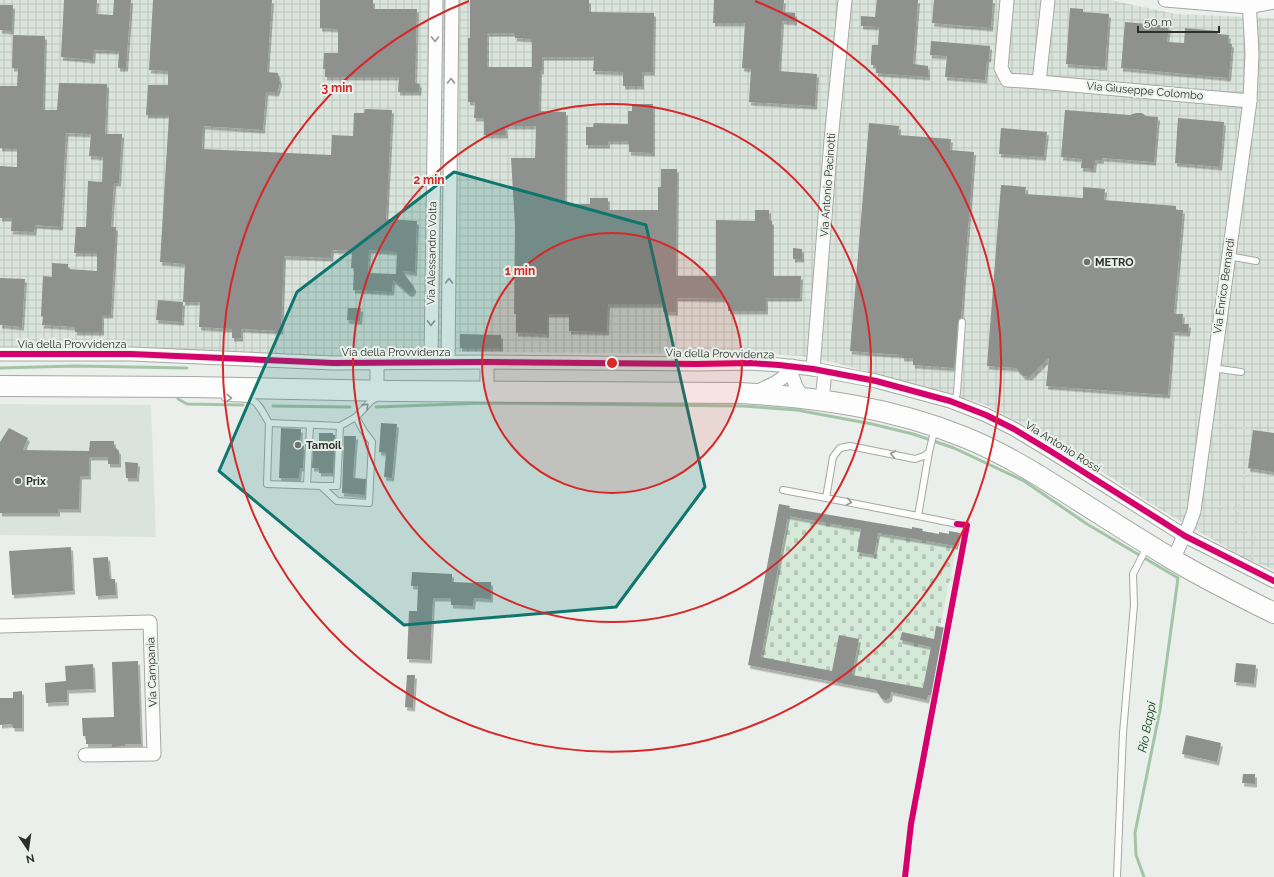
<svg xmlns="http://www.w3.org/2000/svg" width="1274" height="877" viewBox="0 0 1274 877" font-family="Raleway,sans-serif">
<defs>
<pattern id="industrial-grid" width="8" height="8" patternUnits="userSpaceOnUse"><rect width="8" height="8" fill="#dbe4dc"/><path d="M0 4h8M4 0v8" fill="none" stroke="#bcc4bd"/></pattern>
<pattern id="cemetery-stones" width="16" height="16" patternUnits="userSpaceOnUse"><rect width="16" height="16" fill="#d4e9d7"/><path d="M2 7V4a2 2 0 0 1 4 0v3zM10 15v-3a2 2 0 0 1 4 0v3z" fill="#b6c8b9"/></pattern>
<filter id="shadow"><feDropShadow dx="2" dy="3.5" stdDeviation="0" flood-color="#0004"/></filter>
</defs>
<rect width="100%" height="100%" fill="#ebefeb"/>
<!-- built -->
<polygon fill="#dbe4dc" points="0,404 151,405 156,537 0,535"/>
<!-- industrial -->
<polygon fill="url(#industrial-grid)" points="0,0 1110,0 1176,14 1274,18 1274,570 1243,557 1161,510 1056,442 984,404 836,363 800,356 766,354 462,352 393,356 304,355 0,346"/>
<!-- cemetery -->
<polygon fill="url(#cemetery-stones)" points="779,504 790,506 790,508 912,529 923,529 923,531 939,534 939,532 949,534 949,531 960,533 957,550 955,550 951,576 954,577 953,582 949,581 940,627 946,628 933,696 928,696 927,700 891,692 890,698 886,700 882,699 879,696 880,691 844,684 845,680 837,678 836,682 748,665"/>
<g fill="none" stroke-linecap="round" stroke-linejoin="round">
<!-- stream -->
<g stroke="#a4c4a7" stroke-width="3">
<polyline points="0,368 76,366 187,368"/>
<polyline points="178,399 187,404 243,405"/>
<polyline points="273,406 350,407"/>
<polyline points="376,407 484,403 743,406 797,410 872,424 913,434 954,448 1024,481 1087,524 1178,578 1160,710 1135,833 1136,855 1144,877"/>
</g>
</g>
<!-- building -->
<g fill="#8e918e" fill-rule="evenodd" filter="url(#shadow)">
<polygon points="64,0 97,0 96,14 113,15 114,0 131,0 126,68 118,68 119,51 94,50 93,60 61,57"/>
<path d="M153 0H272L267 72 278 73 280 83 277 93 266 92 263 130 203 126 202 149 331 155 332 135 353 136 354 113H364L365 109 392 110 386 219 417 221 415 272 402 271 414 287V290L412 293H408L393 280 392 292 353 290 354 268H351L352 251 332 250 331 258 284 256 281 331 241 329V338H232V329L199 327 200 302H183L185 264 160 262 169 115H146L148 85H168V71L149 70ZM369 250 397 252 396 274 368 273Z"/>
<polygon points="320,0 373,0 373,9 417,9 415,83 420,84 419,92 398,92 399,77 325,77 325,69 323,69 324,53 338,53 338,29 320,28"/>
<path d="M470 0H589V12L654 13 653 72H642V86H623V72L593 71 594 57H542V71H540L539 111 566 112 565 204H590V198H608V210H658V187H661V169H677L676 276H716V220L755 221V210H769V221H772V276H801L800 298H766V311H728V299L676 298V312H663V304H608L607 332 569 331V314H547V334L516 333V314H514L515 226 511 158H535L536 126H505L506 135H484V118H474L475 102H468V38H470ZM487 33H515V38L532 39V67H487Z"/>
<polygon points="714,0 784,0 783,12 795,13 795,22 782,21 779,71 817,74 815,106 749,102 751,69 742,68 745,23 713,23"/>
<polygon points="877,0 918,0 913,64 928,66 928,77 876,73 876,65 871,65 871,58 872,45 878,45 879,27 861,26 861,16 875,17"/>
<polygon points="934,0 993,0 991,28 932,23"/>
<polygon points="0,5 13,5 12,31 0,30"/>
<polygon points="1070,8 1083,9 1083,12 1109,14 1105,67 1066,64"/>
<polygon points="1125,22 1169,26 1167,42 1184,43 1185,28 1218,31 1218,34 1229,35 1228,43 1232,44 1229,78 1121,68"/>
<polygon points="13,35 45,36 43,110 57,110 59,83 107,84 105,134 122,134 119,183 114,183 111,227 116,227 111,315 102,315 102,332 75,332 75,327 42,325 43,317 41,316 43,276 52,277 52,263 68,264 68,269 97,271 97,253 74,253 76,227 86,227 88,181 102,182 103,157 89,156 91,134 66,133 61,227 35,225 34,232 11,231 12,218 0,218 0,166 17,167 17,148 0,148 0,86 17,86 18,68 12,68"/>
<polygon points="931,41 990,46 989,59 987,59 985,80 945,77 947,56 930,55"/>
<polygon points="632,104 653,104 653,153 629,152 629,141 608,141 608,145 586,145 586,127 593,127 594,123 628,124 628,111 632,111"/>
<polygon points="1065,110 1130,115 1136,113 1142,113 1146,116 1158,117 1154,162 1102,158 1102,160 1095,160 1094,169 1081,168 1082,159 1061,157"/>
<polygon points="1178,118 1224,122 1220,167 1175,163"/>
<polygon points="869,123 899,126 898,135 951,139 950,150 974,152 961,318 958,322 954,368 913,365 913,358 902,358 902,355 850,351"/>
<polygon points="1001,128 1047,132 1044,157 999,154"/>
<polygon points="1001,185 1026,187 1025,194 1083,198 1083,187 1105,189 1104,200 1176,206 1176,210 1183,210 1174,314 1183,314 1182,324 1189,324 1188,333 1173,332 1168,395 1046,386 1049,358 1030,377 1023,376 1016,368 987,366"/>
<polygon points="793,248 802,249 802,259 793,259"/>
<polygon points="0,278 25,279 22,327 0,325"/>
<polygon points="158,300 183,302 182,322 156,320"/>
<polygon points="348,308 361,308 360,321 347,320"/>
<polygon points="460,334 501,335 501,348 460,348"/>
<polygon points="381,423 397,424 392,478 384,477 386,453 379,452"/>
<polygon points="9,428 28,438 23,450 89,451 90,441 114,441 114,446 119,451 119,464 108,464 108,457 89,457 89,476 80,476 79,509 58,509 58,513 0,513 0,442"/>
<polygon points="281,428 301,429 300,446 304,446 303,468 300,468 299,478 279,478"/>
<polygon points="1253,430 1274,433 1274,472 1248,468"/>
<polygon points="319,433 333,433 333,435 335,435 333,473 319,473 319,468 312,468 313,446 319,447"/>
<polygon points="344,436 356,436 353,478 366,479 365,495 342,493"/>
<polygon points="125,462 138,463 137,478 126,478"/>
<polygon points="779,504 790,506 789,508 912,529 912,527 923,529 922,531 939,534 939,532 949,534 949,531 960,533 958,543 956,543 956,546 878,533 874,555 857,552 861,529 788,516 761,657 832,671 839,635 859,639 852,675 923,688 931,647 900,640 902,632 934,639 936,626 946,628 942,645 933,696 928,695 927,700 891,692 890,698 886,700 882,699 876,690 748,665"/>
<polygon points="71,547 73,591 12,595 9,551"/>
<polygon points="108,557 110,579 115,579 116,595 96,596 93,558"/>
<polygon points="412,572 452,574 452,582 476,583 476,582 491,582 491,599 474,598 473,606 451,605 451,598 433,598 430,660 407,659 409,611 417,611 418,586 411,586"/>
<polygon points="138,661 141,744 125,744 125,746 112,747 112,744 86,744 86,736 83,736 82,718 114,717 112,662"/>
<polygon points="1236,663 1256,665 1254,684 1234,682"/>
<polygon points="93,664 94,689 67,690 67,702 46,703 45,683 66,681 65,666"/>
<polygon points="407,675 415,675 413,708 405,707"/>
<polygon points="22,691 22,728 13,728 12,724 0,725 0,698 13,698 13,692"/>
<polygon points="1186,735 1221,743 1217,762 1182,754"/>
<polygon points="1243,774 1255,774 1255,784 1242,783"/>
</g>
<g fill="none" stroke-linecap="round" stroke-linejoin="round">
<defs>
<g id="service">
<polyline points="1228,256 1256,261"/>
<polyline points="1213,368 1241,372"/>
<path d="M225 398C256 399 254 396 269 423L340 426 356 417 371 401 378 397"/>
<polyline points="954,402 957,393 962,322"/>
<polyline points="269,423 267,484 321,486 337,501 369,503 372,442 363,430 356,417"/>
<polyline points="929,452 924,456 915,459 850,446 840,448 833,457 826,498 918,516 929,452 935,428"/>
<polyline points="307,485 310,425"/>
<polyline points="321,486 337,486 340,426"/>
<polyline points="783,490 826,498"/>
<polyline points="918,516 957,524"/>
<polyline points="1117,877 1123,733 1134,605 1133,574 1147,547"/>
</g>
<g id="minor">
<polyline points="1007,0 1001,68 1007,80 1039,82"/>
<polyline points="1048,0 1039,82 1250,101"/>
<polyline points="1165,0 1249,7 1274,2"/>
<polyline points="0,354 131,354 333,363 487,362 697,364 750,363 779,365 813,369 876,381 950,401 986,415 1014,429 1052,452 1185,536 1274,581"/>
<polyline points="377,362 377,391"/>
<polyline points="431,362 436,0"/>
<polyline points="448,362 452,0"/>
<polyline points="813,369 831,140 845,0"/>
<polyline points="791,372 796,387 803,397"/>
<polyline points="487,391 487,362"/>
<polyline points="756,392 775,383 791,372 792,366"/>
<polyline points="822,400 825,372"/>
<polyline points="1173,560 1189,525 1194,511 1250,101 1252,53 1249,0"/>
<polyline points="0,626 150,622 154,754 85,755"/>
</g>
<path id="primary" d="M0 386 192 387 391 391 740 393C817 397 893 408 964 437 1014 457 1058 488 1103 516 1126 531 1149 545 1172 559 1205 579 1240 596 1274 613"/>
</defs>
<!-- service casing -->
<use href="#service" stroke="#a5a8a5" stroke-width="8"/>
<!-- minor casing -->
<use href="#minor" stroke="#a5a8a5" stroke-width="15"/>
<!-- primary casing -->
<use href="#primary" stroke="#a5a8a5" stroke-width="22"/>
<!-- path -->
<g stroke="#d8dad8" stroke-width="2" stroke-dasharray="3 3" stroke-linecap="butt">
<polyline points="1206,505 1239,509 1251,429 1218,424"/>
<polyline points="1242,510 1239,509 1236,530 1256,533 1252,558"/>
</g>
<!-- service -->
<use href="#service" stroke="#fcfdfc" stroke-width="6"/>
<!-- minor -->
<use href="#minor" stroke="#fcfdfc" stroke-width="13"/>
<!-- primary -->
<use href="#primary" stroke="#fcfdfc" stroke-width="20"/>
<defs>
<g id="cycleway">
<polyline points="0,354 131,354 333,363 487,362 697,364 750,363 779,365 813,369 876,381 950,401 986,415 1014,429 1052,452 1185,536 1274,581"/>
<polyline points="905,877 911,824 967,525 957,524"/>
</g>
</defs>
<!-- cycleway casing -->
<use href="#cycleway" stroke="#e9f1ea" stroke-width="8"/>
<!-- cycleway -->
<use href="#cycleway" stroke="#d6006c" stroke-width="6"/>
</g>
<!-- one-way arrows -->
<defs><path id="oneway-chevron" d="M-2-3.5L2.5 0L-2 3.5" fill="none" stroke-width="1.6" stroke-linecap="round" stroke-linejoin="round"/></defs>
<g stroke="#949694">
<use href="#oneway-chevron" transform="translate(435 39) rotate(91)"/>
<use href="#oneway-chevron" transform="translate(451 81) rotate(-89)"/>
<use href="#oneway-chevron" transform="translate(449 281) rotate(-89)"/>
<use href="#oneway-chevron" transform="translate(431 323) rotate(91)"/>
<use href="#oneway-chevron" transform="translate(229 398) rotate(2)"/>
<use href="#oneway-chevron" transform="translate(366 406) rotate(-44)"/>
<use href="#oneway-chevron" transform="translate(893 454) rotate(-168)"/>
<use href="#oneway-chevron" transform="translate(849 502) rotate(11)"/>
</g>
<!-- marked area -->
<path fill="#0f766e" fill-opacity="0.2" stroke="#0f766e" stroke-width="3" stroke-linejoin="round" d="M454 172 646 225 705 487 616 607 404 625 219 471 297 292Z"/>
<!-- distance rings -->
<circle cx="612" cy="363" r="130" fill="#d62828" fill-opacity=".12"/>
<g fill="none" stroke="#d62828" stroke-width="2">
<circle cx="612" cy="363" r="130"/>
<circle cx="612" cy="363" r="259"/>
<path d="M755 1A389 389 0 1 1 469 1"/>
</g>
<!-- markers -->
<g fill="#6f726f" stroke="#e9f1ea" stroke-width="1.5">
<circle cx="1087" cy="262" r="4"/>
<circle cx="298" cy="445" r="4"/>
<circle cx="18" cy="481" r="4"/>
</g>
<g text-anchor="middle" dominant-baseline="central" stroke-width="4" stroke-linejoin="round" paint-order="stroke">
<!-- street labels -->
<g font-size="11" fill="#2c2f2c" stroke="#e9f1ea">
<text transform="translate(1145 91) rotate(5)">Via Giuseppe Colombo</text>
<text transform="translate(828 185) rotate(-86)">Via Antonio Pacinotti</text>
<text transform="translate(432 253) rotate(-89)">Via Alessandro Volta</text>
<text transform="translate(1224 286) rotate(-82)">Via Enrico Bernardi</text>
<text x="72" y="344">Via della Provvidenza</text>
<text x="396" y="352">Via della Provvidenza</text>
<text transform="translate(720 354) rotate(1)">Via della Provvidenza</text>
<text transform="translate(1063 447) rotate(32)">Via Antonio Rossi</text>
<text transform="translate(152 672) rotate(-92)">Via Campania</text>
</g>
<!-- poi labels -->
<g font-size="11" font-weight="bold" fill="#2c2f2c" stroke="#e9f1ea" text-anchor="start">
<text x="1095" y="262">METRO</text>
<text x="306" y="445">Tamoil</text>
<text x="26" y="481">Prix</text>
</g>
<!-- water labels -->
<g font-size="12" font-style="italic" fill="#083c16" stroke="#e9f1ea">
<text transform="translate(1147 727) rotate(-79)">Rio Bappi</text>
</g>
</g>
<circle cx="612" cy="363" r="6" fill="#d62828" stroke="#e9f1ea" stroke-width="2"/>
<g font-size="12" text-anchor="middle" font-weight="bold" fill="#d62828" stroke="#e9f1ea" stroke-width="4" stroke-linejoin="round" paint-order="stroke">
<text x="337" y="92">3 min</text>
<text x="429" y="184">2 min</text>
<text x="520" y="275">1 min</text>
</g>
<!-- north arrow -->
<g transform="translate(28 849) rotate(167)" stroke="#e9f1ea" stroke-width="3" paint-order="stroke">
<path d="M0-3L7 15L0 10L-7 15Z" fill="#2c2f2c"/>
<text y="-6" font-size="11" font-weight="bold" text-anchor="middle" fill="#2c2f2c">N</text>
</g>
<!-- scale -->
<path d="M1138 26v6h81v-6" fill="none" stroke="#2c2f2c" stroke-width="2"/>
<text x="1144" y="26" font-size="12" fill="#2c2f2c" stroke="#e9f1ea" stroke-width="3" paint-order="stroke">50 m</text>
</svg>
